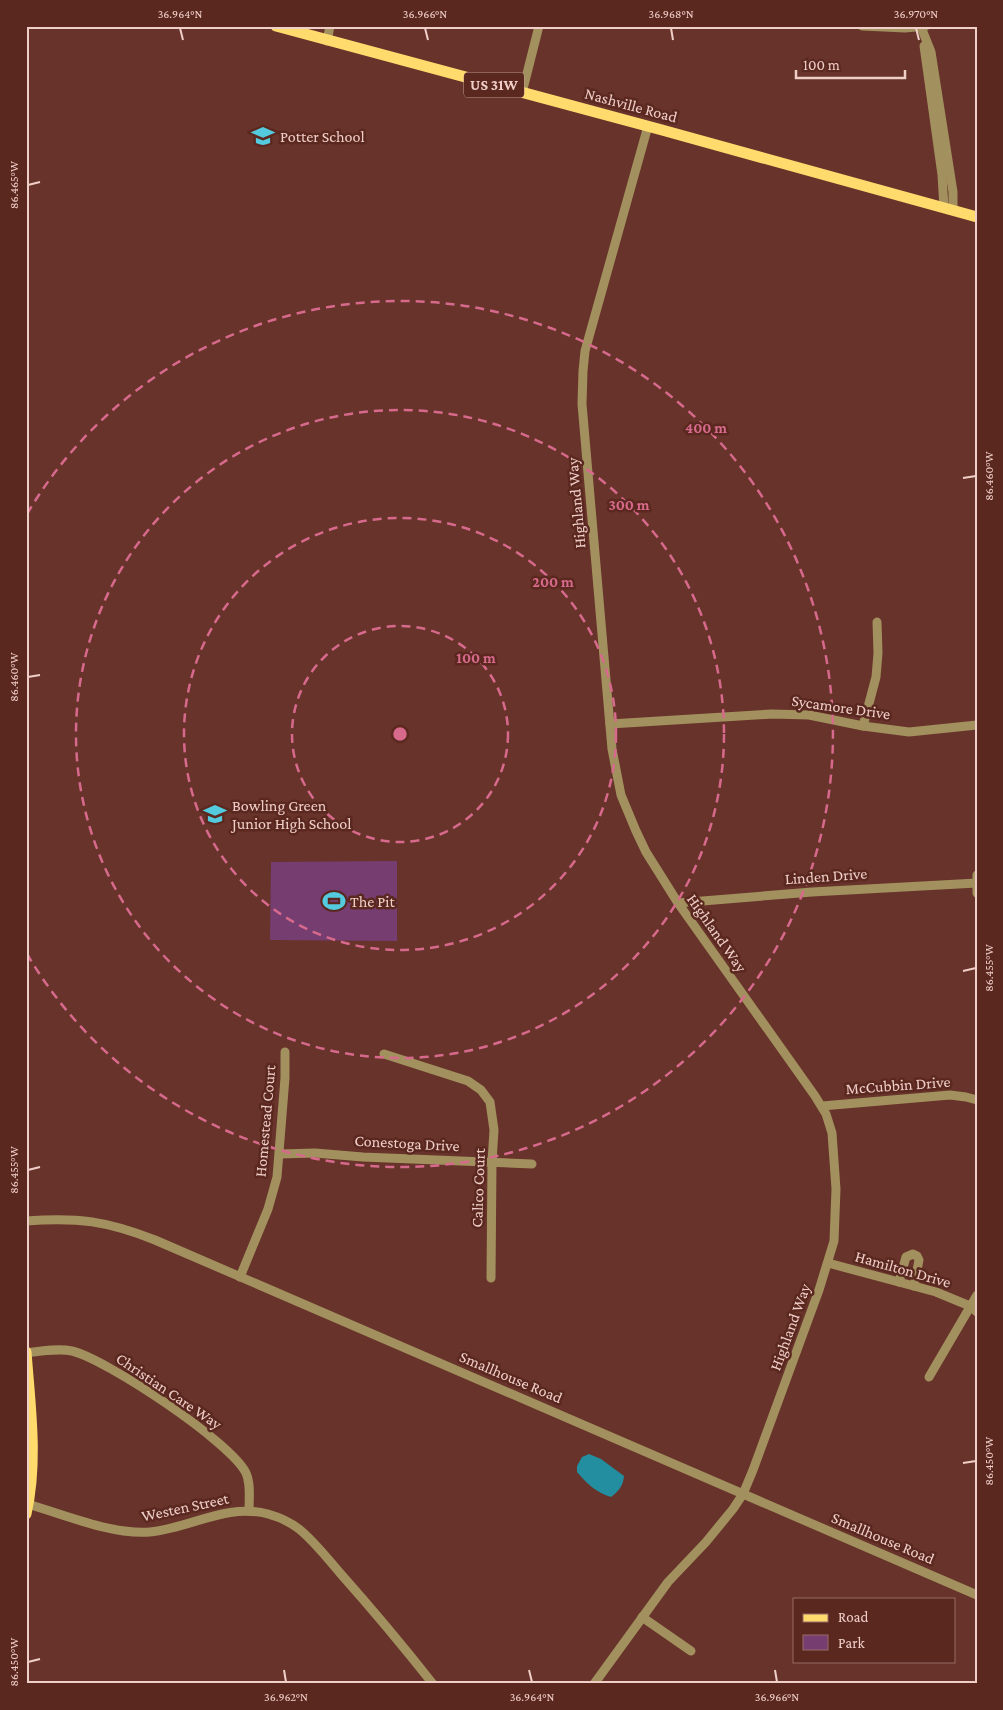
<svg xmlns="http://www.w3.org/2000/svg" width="1003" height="1710" viewBox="0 0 1003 1710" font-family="'Crimson Pro',serif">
<rect width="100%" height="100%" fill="#67332a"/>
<!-- green -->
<polygon fill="#763d71" points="397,861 397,941 270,940 271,862"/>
<!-- water -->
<path fill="#238e9f" d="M589 1454 601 1459 624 1476C623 1486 619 1491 611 1497 597 1493 586 1483 577 1472V1466L582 1457Z"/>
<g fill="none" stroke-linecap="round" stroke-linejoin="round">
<!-- minor -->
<g stroke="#a2905e" stroke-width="9">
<polyline points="862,26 905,28 926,26"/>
<polyline points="921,27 931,52 953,192 953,210"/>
<polyline points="327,41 330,26"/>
<polyline points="924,46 942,175 944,208"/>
<polyline points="522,93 539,26"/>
<polyline points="610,724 772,714 809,715 863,726 909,732 977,725"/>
<polyline points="863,726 876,677 878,653 877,622"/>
<polyline points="977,875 977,893"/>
<polyline points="678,903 812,892 977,883"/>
<polyline points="384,1054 468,1081 481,1090 490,1102 494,1130 492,1162 491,1278"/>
<polyline points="822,1106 950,1095 966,1097 977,1100"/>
<polyline points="280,1154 315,1153 363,1157 532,1164"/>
<path d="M26 1221C78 1217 107 1221 155 1240L977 1595"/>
<polyline points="828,1263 936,1292 970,1306 977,1312"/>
<polyline points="240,1277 268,1209 277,1177 285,1078 285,1052"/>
<polyline points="899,1282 906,1257 913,1254 917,1256 919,1260 914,1286"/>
<path d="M26 1353C41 1351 58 1348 72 1351 106 1359 231 1442 246 1473 251 1484 249 1499 249 1511"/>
<polyline points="929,1377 977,1295"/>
<path d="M28 1504C64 1515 113 1535 150 1532 191 1528 226 1503 268 1514 279 1517 290 1522 299 1529 314 1541 327 1558 340 1573 372 1609 403 1646 433 1684"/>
<polyline points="642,1617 691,1651"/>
<polyline points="594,1684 668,1582 706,1542 733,1509 743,1494 753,1470 819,1290 834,1241 836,1189 832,1133 826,1114 815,1096 678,903 646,852 636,831 621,795 612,749 582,404 583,371 585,351 648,126"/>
</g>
<!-- major -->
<g stroke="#ffda6d" stroke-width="11">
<polyline points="276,26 662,130 977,217"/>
<path d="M26 1352C30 1406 38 1461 26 1514"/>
</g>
</g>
<!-- ticks -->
<path fill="none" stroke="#f0cfc9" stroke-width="2" d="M180 28 183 40M425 28 428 40M671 28 673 40M916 28 919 40M28 185 40 182M963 478 976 476M28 677 40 675M963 971 976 968M28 1170 40 1167M963 1463 976 1461M28 1662 40 1659M284 1670 286 1682M529 1670 532 1682M775 1670 777 1682"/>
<!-- distance rings -->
<g fill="none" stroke="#d76a8c" stroke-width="2.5" stroke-dasharray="9 6">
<circle cx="400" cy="734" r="108"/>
<circle cx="400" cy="734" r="216"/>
<circle cx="400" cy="734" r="324"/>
<path d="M27 514A433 433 0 1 1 27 954"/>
</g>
<!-- icons -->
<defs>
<symbol id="school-bare" viewBox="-9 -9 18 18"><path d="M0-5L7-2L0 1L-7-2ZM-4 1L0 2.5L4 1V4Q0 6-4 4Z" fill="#54cade" stroke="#5b2820" stroke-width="2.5" paint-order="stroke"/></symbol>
<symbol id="stadium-bare" viewBox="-9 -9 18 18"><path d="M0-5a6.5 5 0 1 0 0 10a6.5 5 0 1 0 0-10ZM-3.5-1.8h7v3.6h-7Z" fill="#54cade" stroke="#5b2820" stroke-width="2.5" paint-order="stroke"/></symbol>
</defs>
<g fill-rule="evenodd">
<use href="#school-bare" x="247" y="120" width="32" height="32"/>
<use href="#school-bare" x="199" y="798" width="32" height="32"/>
<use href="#stadium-bare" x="318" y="885" width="32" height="32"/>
</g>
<g text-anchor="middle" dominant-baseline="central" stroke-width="5" stroke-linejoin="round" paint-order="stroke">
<!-- shield labels -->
<rect fill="#5b2820" stroke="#c39d96" stroke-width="1" x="464" y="72.5" width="60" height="25" rx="4"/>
<g font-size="15" font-weight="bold" fill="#f0cfc9">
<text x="494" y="85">US 31W</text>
</g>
<!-- street labels -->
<g font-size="16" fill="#f0cfc9" stroke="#5b2820">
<text transform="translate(631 105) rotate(15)">Nashville Road</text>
<text transform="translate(576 503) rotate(-95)">Highland Way</text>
<text transform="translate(841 707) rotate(8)">Sycamore Drive</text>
<text transform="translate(826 876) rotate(-4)">Linden Drive</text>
<text transform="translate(717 933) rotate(55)">Highland Way</text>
<text transform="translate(898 1085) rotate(-4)">McCubbin Drive</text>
<text transform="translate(265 1121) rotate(-85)">Homestead Court</text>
<text transform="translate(407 1143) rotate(3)">Conestoga Drive</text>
<text transform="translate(478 1188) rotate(-88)">Calico Court</text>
<text transform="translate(903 1269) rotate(16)">Hamilton Drive</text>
<text transform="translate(790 1327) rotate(-70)">Highland Way</text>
<text transform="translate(511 1377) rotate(23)">Smallhouse Road</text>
<text transform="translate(169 1391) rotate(34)">Christian Care Way</text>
<text transform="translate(185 1507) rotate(-12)">Westen Street</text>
<text transform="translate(883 1538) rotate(23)">Smallhouse Road</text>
</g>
<!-- poi labels -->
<g font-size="16" fill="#f0cfc9" stroke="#5b2820" text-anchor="start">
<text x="280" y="136">Potter School</text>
<text x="232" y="805">Bowling Green<tspan x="232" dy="18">Junior High School</tspan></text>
<text x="350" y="901">The Pit</text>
</g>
</g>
<circle cx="400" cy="734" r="8" fill="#d76a8c" stroke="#5b2820" stroke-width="2.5"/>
<g font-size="15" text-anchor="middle" font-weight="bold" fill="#d76a8c" stroke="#5b2820" stroke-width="5" stroke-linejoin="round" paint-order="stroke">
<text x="706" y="433">400 m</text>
<text x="629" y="510">300 m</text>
<text x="553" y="587">200 m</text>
<text x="476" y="663">100 m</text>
</g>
<!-- border -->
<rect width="1003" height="1710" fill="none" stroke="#5b2820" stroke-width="55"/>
<!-- legend -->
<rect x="793" y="1598" width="162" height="65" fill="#5b2820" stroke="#976b64"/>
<rect x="803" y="1614" width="25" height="8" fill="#ffda6d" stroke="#976b64"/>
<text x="838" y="1622" font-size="15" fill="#f0cfc9">Road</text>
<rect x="803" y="1635" width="25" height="15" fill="#763d71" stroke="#976b64"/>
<text x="838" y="1648" font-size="15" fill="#f0cfc9">Park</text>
<!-- scale -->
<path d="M796 70v8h109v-8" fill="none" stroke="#f0cfc9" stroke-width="2.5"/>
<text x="803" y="70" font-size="15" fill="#f0cfc9" stroke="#5b2820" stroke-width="4" paint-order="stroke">100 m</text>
<rect x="28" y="28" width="948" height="1654" fill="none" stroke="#f0cfc9" stroke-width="2"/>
<g font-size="12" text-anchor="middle" fill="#f0cfc9">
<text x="180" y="18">36.964°N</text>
<text x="425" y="18">36.966°N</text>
<text x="671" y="18">36.968°N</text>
<text x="916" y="18">36.970°N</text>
<text transform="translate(14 185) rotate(-90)" y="4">86.465°W</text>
<text transform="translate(989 476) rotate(-90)" y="4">86.460°W</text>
<text transform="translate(14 677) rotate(-90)" y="4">86.460°W</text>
<text transform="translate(989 968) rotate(-90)" y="4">86.455°W</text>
<text transform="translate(14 1170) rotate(-90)" y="4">86.455°W</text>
<text transform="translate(989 1461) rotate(-90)" y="4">86.450°W</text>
<text transform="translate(14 1662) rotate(-90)" y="4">86.450°W</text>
<text x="286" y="1701">36.962°N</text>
<text x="532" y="1701">36.964°N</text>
<text x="777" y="1701">36.966°N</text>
</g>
</svg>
